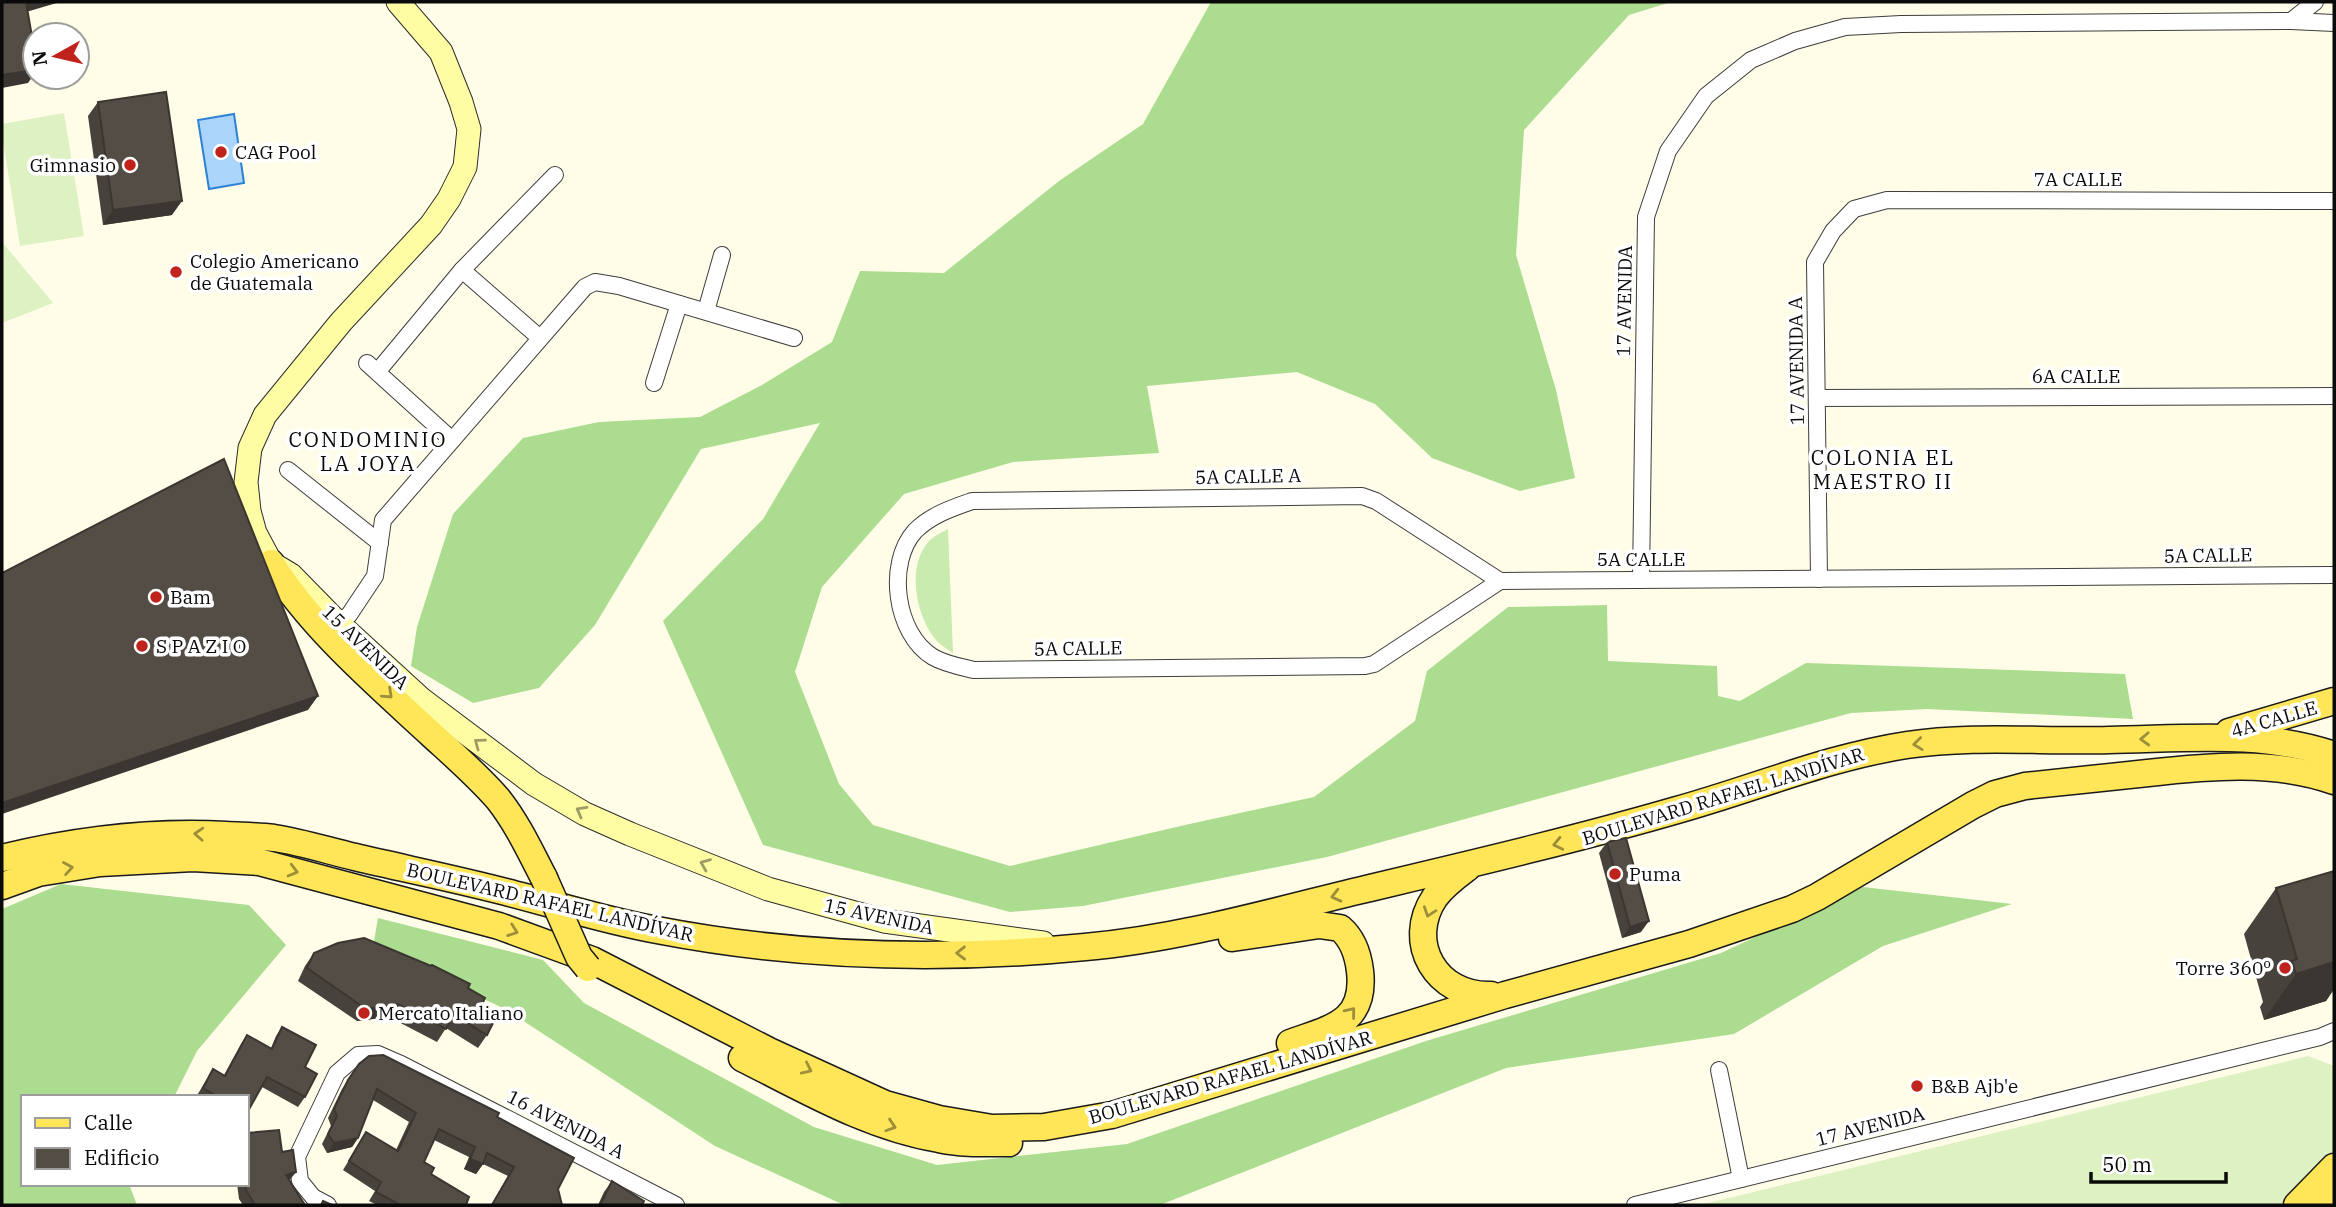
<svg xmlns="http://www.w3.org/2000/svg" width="2336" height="1207" viewBox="0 0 2336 1207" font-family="'IBM Plex Serif',serif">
<rect width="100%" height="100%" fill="#fffde8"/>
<!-- green -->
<path fill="#c9ebb0" d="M948 529 953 653C947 649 940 645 935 639 916 615 906 566 929 541 934 536 942 532 948 529Z"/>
<!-- forest -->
<g fill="#abdc8f">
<polygon points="1211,2 1671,2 1629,15 1524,130 1516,255 1556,390 1575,478 1520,491 1432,458 1375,404 1297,372 1147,386 1159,453 1013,462 904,494 822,587 795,672 839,784 873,825 1010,866 1185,825 1314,797 1415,721 1427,671 1508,607 1607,605 1608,661 1717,666 1718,696 1740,701 1806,663 2125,674 2133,719 1927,709 1851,713 1327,857 1083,906 1010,912 763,845 663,621 763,519 820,423 701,449 595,625 539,688 473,703 411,666 417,627 453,514 523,438 599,422 700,417 762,385 832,342 860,271 944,273 1059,181 1143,124"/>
<polygon points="61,884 249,905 286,945 197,1051 174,1097 23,1097 23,1184 129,1184 137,1205 2,1205 2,909"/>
<polygon points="1863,887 2012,904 1883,946 1734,1034 1506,1068 1160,1205 844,1205 715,1146 505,1009 373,947 378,918 543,960 584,1003 814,1127 937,1165 1127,1144 1426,1041 1721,953"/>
</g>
<!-- pitch -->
<g fill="#ddf1c2">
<polygon points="64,113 84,236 20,246 2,135 2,124"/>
<polygon points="2,242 53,303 2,323"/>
<polygon points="2308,1056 2334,1066 2334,1152 2280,1205 1700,1205"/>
</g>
<!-- water -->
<polygon fill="#aad4f9" stroke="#2d82d4" stroke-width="2" points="234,114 244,183 209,189 198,120"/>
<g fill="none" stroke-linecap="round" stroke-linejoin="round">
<defs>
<g id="street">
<polyline points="2291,21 2334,23"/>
<polyline points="706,311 722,255"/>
<polyline points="540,338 462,270 555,175"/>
<polyline points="367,363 452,440"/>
<polyline points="378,371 462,270"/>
<polyline points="654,383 679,304"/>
<polyline points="1817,398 2334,396"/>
<polyline points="288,470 380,543"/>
<polyline points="1819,579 1815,262 1833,231 1854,209 1887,200 2334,201"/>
<polyline points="1641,580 1646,217 1668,151 1706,96 1751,60 1795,41 1845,27 1901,24 2282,21 2291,21 2315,2"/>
<path d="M1500 581 1376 501 1362 496 972 501C952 508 931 515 915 531 886 563 895 634 933 657 945 664 961 667 974 670L1365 666 1374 664 1500 581 2334 575"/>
<polyline points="338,623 349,615 375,576 383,520 585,287 595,282 619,286 794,338"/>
<polyline points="1719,1070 1741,1179"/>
<polyline points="328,1205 313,1197 300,1181 297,1157 337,1073 358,1055 378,1054 401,1064 676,1205"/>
<polyline points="1635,1205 2320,1037 2334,1031"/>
</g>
<polyline id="secondary" points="398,2 441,52 461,102 469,129 465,167 449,199 431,225 341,322 265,415 250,448 246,482 249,511 255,533 271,563 291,575 338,623 421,699 534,784 585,814 630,834 768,889 884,921 1043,943"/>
<g id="primary">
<path d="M271 563C310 627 378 685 432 735 455 756 478 776 498 799 517 823 530 851 544 878"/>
<polyline points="2229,732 2334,701"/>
<path d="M2 858C76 840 150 831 226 835 242 836 258 836 274 838 301 842 329 851 355 857 406 869 456 879 506 892 557 905 606 921 657 930 797 957 942 961 1085 947 1176 939 1264 914 1353 892 1462 866 1570 841 1677 810 1753 789 1828 757 1907 745 1974 735 2042 742 2109 740 2185 739 2261 730 2334 755"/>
<path d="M1467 868C1455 877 1444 885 1435 897 1404 943 1437 997 1491 995"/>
<path d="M2 886 38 873 100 863 193 858 259 862 499 926 592 960 769 1051 885 1104 939 1119 992 1128 1044 1127 1112 1115 1505 995 1689 944 1792 909 1817 897 1973 805 1995 794 2025 786C2066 782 2107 777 2148 773 2211 766 2273 760 2334 781"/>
<path d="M1232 938 1319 925 1340 928C1353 939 1358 954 1360 971 1366 1023 1331 1028 1290 1043"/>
<path d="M742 1058C806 1090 868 1127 939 1139 962 1144 985 1143 1009 1143"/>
<polyline points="2297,1205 2334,1167"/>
<polyline points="2327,1205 2334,1198"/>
</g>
</defs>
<!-- street casing -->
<use href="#street" stroke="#3d3d3d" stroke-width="18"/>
<!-- secondary casing -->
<use href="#secondary" stroke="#2c2c2c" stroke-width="25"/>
<!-- primary casing -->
<use href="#primary" stroke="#1b1b1b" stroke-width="29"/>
<!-- street -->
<use href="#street" stroke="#fff" stroke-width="16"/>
<!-- secondary -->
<use href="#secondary" stroke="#fffda3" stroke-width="23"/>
<!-- primary -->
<use href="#primary" stroke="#ffe658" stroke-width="26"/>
<defs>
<polyline id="primary-bridge" points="544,878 579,957 588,968"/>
</defs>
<!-- primary-bridge casing -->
<use href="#primary-bridge" stroke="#1b1b1b" stroke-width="29" stroke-linecap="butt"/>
<!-- primary-bridge -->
<use href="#primary-bridge" stroke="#ffe658" stroke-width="26"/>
</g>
<!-- wall -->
<g fill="#48423c">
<polygon points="98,102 172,215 103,225 88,116"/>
<polygon points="1607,842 1641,932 1622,938 1599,853"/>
<polygon points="2334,873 2334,989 2326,1001 2264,1020 2260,1007 2263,1002 2244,934 2276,888"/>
<polygon points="314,953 468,988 479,1011 487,1035 478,1048 446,1028 437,1042 389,1017 357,1021 298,981 305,966"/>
<polygon points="282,1027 305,1067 305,1097 298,1107 262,1087 247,1113 247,1097 196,1097 213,1069 224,1075 241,1044 247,1035 271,1048 276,1036"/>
<polygon points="359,1064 497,1117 558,1189 562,1205 491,1205 508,1176 483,1164 476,1174 464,1169 469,1157 434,1140 424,1162 431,1174 466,1205 377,1205 369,1201 375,1191 343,1170 366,1132 396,1150 409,1122 373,1100 358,1138 352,1147 327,1153 322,1144 331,1126 328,1118 342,1089"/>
<polygon points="282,1152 290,1180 305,1205 243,1205 239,1199 237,1184 247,1184"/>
<polygon points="612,1181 642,1205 598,1205 604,1192"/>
</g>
<!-- shaded-wall -->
<g fill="#3b3631">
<polygon points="25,2 60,2 16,15"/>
<polygon points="35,70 35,73 28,83 2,88 2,75"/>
<polygon points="182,201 172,215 103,225 113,210"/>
<polygon points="318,696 308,710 2,814 2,803"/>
<polygon points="1649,921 1641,932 1622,938 1630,927"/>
<polygon points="2334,962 2334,989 2326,1001 2264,1020 2296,974"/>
<polygon points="398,1004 389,1017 357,1021 366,1009"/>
<polygon points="358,1138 352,1147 327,1153 334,1143"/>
<polygon points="470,1159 483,1164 476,1174 464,1169"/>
<polygon points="296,1172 289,1181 286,1175"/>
</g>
<!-- building -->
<g fill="#544d46" stroke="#3b3631" stroke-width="2">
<polygon points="2,2 26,2 35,54 35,70 2,75"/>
<polygon points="166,92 182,201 113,210 98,102"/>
<polygon points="224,459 318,696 2,803 2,573"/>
<polygon points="1626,838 1649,921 1630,927 1607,842"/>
<polygon points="2334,871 2334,962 2296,974 2292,961 2297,959 2276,888"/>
<polygon points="364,938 431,966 432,965 470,984 468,988 485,998 479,1011 494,1021 487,1035 454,1015 446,1029 398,1004 366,1009 307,968 314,953 338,943"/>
<polygon points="282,1027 316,1045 305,1067 317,1074 305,1097 267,1077 247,1113 247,1097 218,1097 203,1088 213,1069 225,1076 247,1035 272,1049"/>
<polygon points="383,1055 499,1113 497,1117 574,1158 558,1189 562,1205 492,1205 514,1167 487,1153 483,1164 470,1159 475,1147 439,1129 424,1162 434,1168 431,1174 469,1197 466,1205 400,1205 376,1192 381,1182 349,1161 366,1132 398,1151 416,1113 377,1089 358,1138 334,1143 328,1134 337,1116 334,1109 348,1080 359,1064 369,1056"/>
<polygon points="279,1130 282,1152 293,1150 296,1172 286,1175 305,1205 255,1205 246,1190 245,1184 247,1184 247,1133"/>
<polygon points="612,1181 644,1201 642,1205 600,1205"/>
<polygon points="323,1201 332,1205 321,1205"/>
</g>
<!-- one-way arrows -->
<defs><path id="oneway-chevron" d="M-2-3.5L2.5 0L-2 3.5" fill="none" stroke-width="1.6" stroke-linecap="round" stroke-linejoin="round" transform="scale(1.75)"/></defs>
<g stroke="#9d8e39">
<use href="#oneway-chevron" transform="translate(388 694) rotate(43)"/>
<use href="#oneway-chevron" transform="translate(2145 739) rotate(178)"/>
<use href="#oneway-chevron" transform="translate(1918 744) rotate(173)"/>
<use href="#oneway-chevron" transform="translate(199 834) rotate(-177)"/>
<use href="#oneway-chevron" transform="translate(1558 844) rotate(167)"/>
<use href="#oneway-chevron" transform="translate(68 868) rotate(-10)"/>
<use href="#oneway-chevron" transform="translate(293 871) rotate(15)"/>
<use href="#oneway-chevron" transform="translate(1336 896) rotate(166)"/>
<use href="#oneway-chevron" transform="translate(1429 912) rotate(109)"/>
<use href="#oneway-chevron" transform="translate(513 931) rotate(20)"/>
<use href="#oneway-chevron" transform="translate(961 953) rotate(179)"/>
<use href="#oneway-chevron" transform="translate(1351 1012) rotate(-51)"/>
<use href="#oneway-chevron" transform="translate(807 1069) rotate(25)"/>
<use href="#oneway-chevron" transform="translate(891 1126) rotate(18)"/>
</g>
<g stroke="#9d9c66">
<use href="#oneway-chevron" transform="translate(479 743) rotate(-143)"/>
<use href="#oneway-chevron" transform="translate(581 811) rotate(-151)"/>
<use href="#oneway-chevron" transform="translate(705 864) rotate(-158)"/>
</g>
<!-- markers -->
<g fill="#c0231c" stroke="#fff" stroke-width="2.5">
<circle cx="221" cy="152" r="7"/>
<circle cx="130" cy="165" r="7"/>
<circle cx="176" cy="272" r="7"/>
<circle cx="156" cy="597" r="7"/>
<circle cx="142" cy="646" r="7"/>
<circle cx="1615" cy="874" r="7"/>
<circle cx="2285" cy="968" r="7"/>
<circle cx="364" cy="1013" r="7"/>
<circle cx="1917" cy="1086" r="7"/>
</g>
<g text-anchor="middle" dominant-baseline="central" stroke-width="7" stroke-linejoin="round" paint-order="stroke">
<!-- poi labels -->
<g font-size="19" fill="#0a0a0a" stroke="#fff" text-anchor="start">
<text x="235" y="152">CAG Pool</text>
<text x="116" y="165" text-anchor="end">Gimnasio</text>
<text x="190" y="261">Colegio Americano<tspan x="190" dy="22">de Guatemala</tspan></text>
<text x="170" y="597">Bam</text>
<text x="156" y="646">S P A Z I O</text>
<text x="1629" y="874">Puma</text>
<text x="2271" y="968" text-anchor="end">Torre 360º</text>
<text x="378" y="1013">Mercato Italiano</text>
<text x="1931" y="1086">B&amp;B Ajb'e</text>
</g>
<!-- street labels -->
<g font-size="19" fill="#0a0a0a" stroke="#fff">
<text x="2078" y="179">7A CALLE</text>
<text transform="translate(1624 301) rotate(-89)">17 AVENIDA</text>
<text transform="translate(1796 361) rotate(-91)">17 AVENIDA A</text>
<text x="2076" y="376">6A CALLE</text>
<text transform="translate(1248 476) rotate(-1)">5A CALLE A</text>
<text transform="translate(2208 555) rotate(-1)">5A CALLE</text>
<text x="1641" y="559">5A CALLE</text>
<text transform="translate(366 647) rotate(44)">15 AVENIDA</text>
<text transform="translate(1078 648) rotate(-1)">5A CALLE</text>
<text transform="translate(2274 719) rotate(-16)">4A CALLE</text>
<text transform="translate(1723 796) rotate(-17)">BOULEVARD RAFAEL LANDÍVAR</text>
<text transform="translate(550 902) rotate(13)">BOULEVARD RAFAEL LANDÍVAR</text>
<text transform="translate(879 916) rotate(12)">15 AVENIDA</text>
<text transform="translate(1230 1077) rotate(-16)">BOULEVARD RAFAEL LANDÍVAR</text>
<text transform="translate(566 1124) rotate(27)">16 AVENIDA A</text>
<text transform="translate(1870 1126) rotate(-14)">17 AVENIDA</text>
</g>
<!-- neighbourhood labels -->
<g font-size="21" letter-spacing="2" fill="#0a0a0a" stroke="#fff">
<text x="368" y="439">CONDOMINIO<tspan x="368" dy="24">LA JOYA</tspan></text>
<text x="1883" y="457">COLONIA EL<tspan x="1883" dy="24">MAESTRO II</tspan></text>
</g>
</g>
<!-- border -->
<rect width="2336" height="1207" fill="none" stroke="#0a0a0a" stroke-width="7"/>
<!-- legend -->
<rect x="21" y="1095" width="228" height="91" fill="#ffffff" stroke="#9d9d9d" stroke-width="2"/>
<rect x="35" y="1118" width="35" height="10" fill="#ffe658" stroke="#9d9d9d" stroke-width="2"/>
<text x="84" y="1130" font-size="21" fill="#0a0a0a">Calle</text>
<rect x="35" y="1148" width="35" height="21" fill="#544d46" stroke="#9d9d9d" stroke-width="2"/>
<text x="84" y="1165" font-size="21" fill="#0a0a0a">Edificio</text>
<!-- north arrow -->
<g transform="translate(56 56) rotate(262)"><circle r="33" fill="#ffffff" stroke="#9d9d9d" stroke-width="2"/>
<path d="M0-5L12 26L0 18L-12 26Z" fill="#c0231c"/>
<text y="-10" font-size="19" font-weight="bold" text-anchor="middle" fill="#0a0a0a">N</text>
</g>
<!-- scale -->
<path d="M2091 1172v10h135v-10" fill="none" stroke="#0a0a0a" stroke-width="3.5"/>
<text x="2102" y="1172" font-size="21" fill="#0a0a0a" stroke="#ffffff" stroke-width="5" paint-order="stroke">50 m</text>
</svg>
